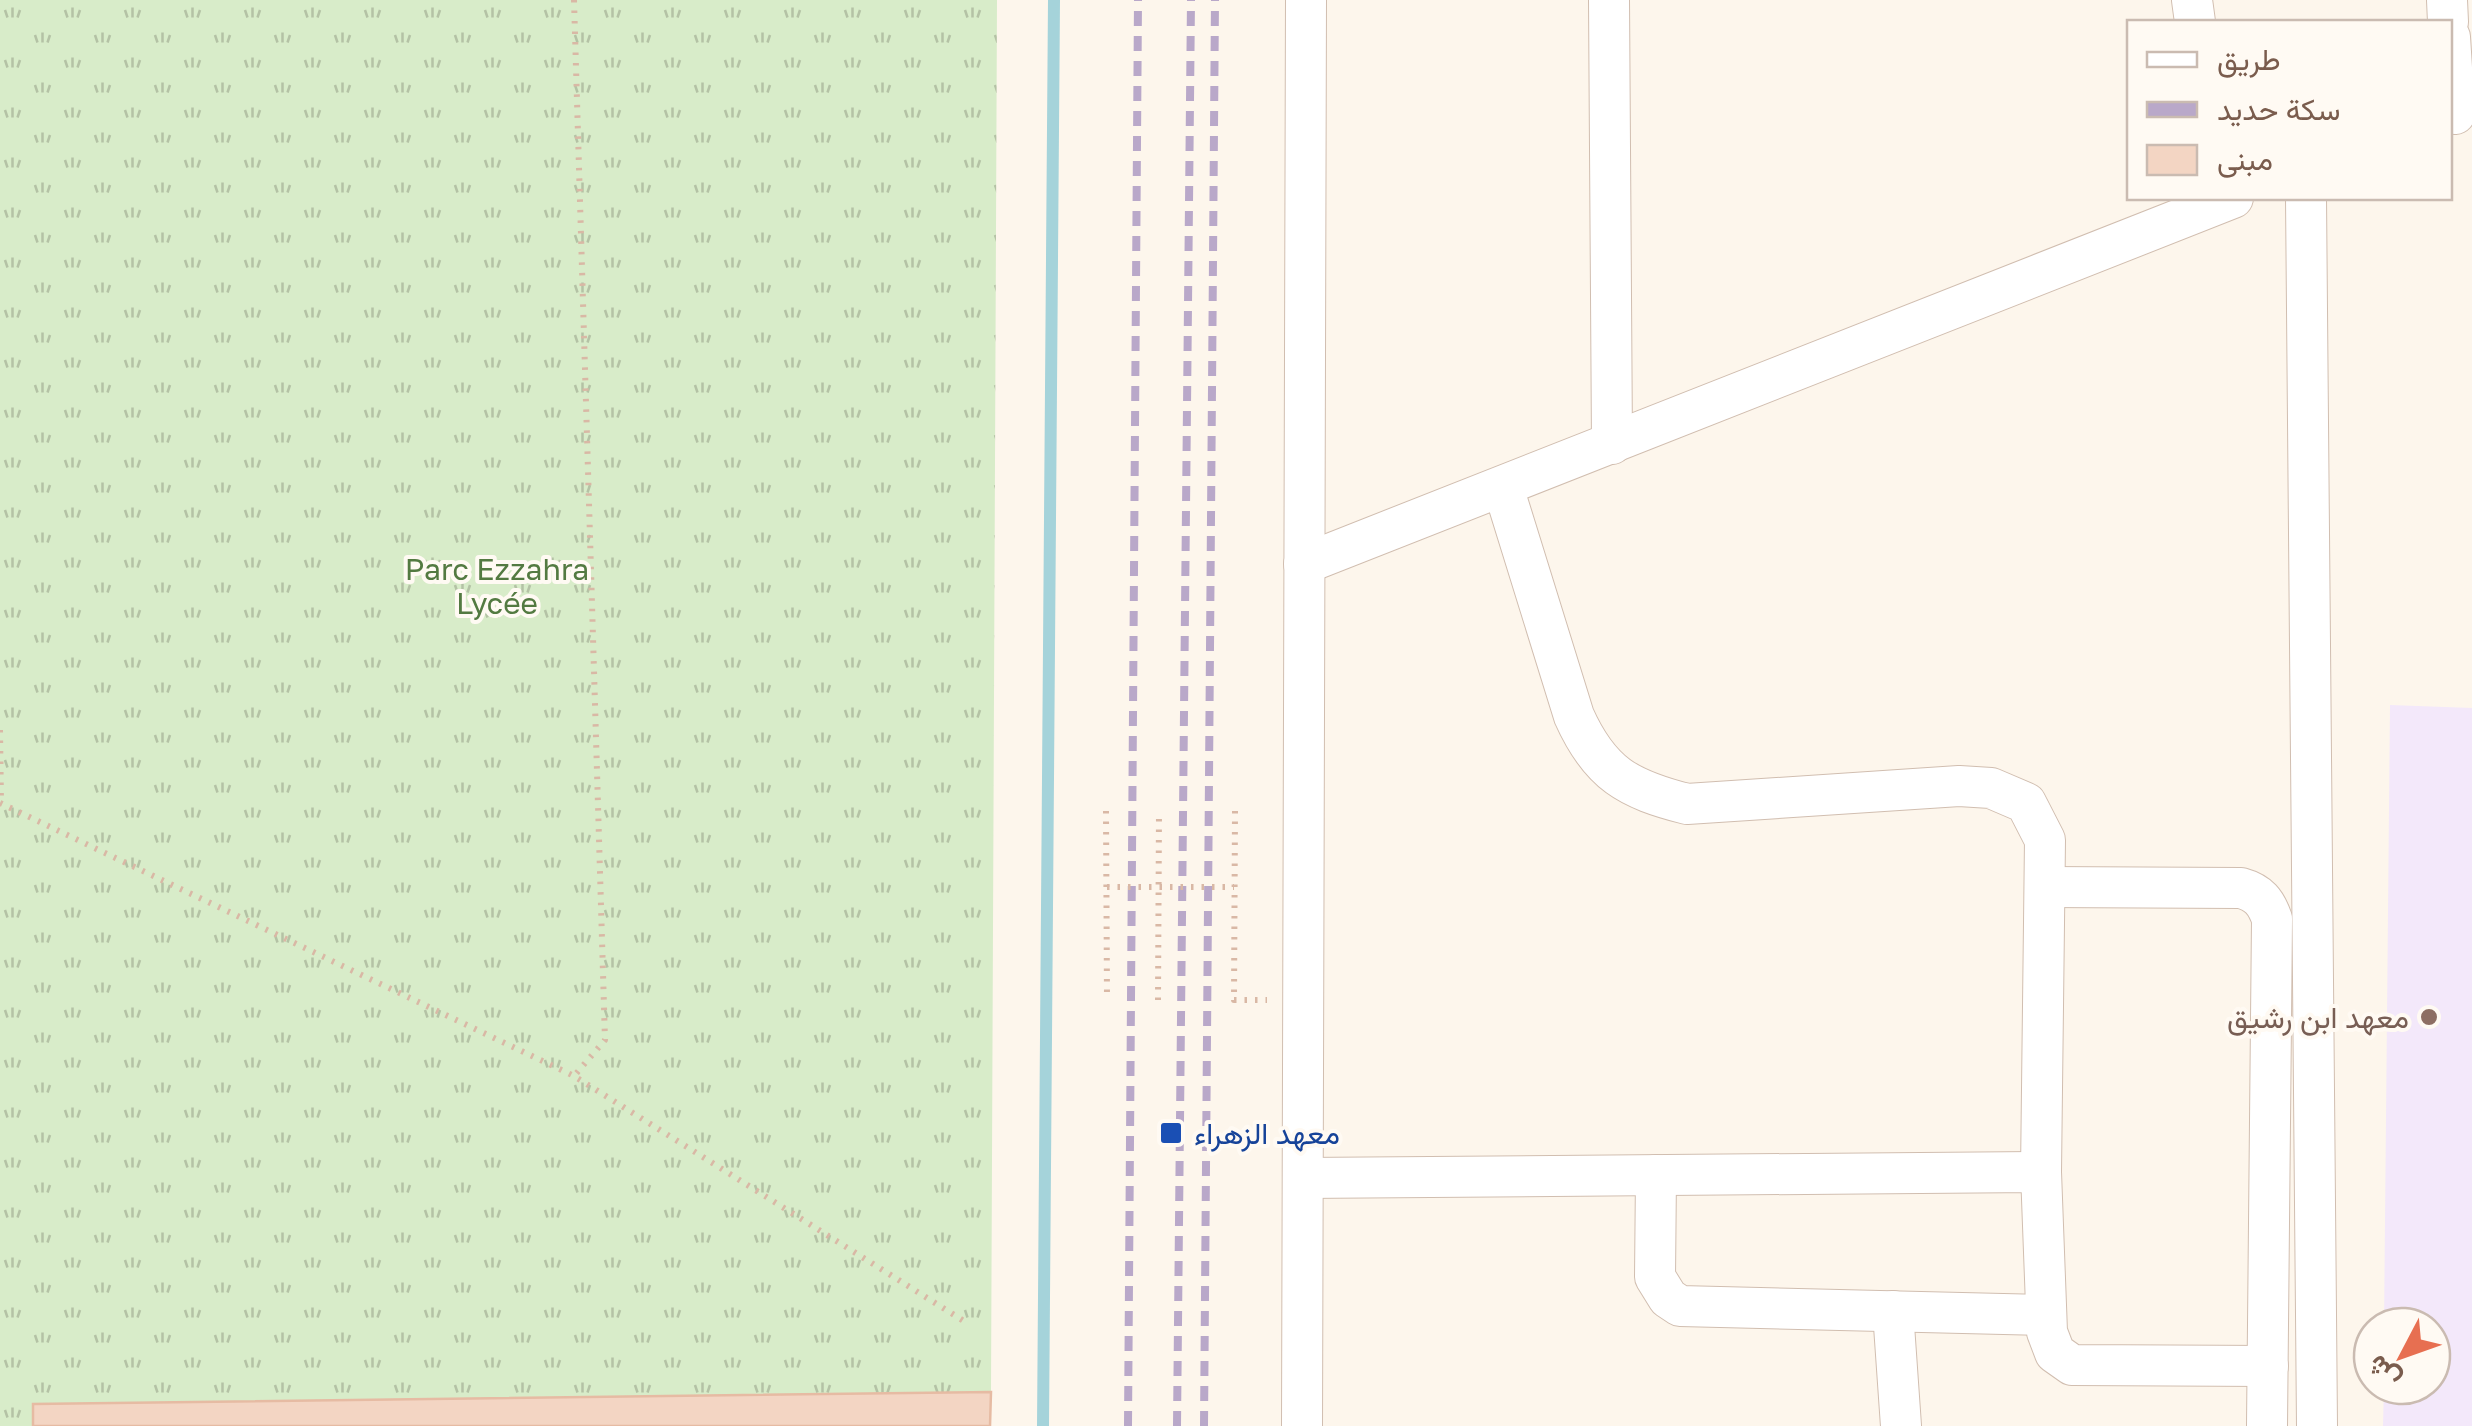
<svg xmlns="http://www.w3.org/2000/svg" width="2472" height="1426" viewBox="0 0 2472 1426" font-family="'Golos Text',Vazirmatn,sans-serif">
<defs>
<pattern id="grass-tufts" width="24" height="20" patternUnits="userSpaceOnUse" patternTransform="scale(2.5)"><rect width="24" height="20" fill="#d8ecc9"/><path d="M3 7l-1-3M5 7V3M7 7l1-3M15 17l-1-3M17 17v-4M19 17l1-3" fill="none" stroke="#b4c2a5"/></pattern>
</defs>
<rect width="100%" height="100%" fill="#fdf6ec"/>
<!-- education -->
<polygon fill="#f3e8fa" points="2390,705 2472,708 2472,1426 2383,1426 2384,1386 2432,1386 2432,1326 2384,1326"/>
<!-- grass -->
<polygon fill="url(#grass-tufts)" points="0,0 997,0 991,1392 34,1404 33,1426 0,1426"/>
<g fill="none" stroke-linecap="round" stroke-linejoin="round">
<!-- stream -->
<polyline stroke="#a5d3da" stroke-width="12" points="1043,1426 1054,0"/>
</g>
<!-- building -->
<polygon fill="#f3d5c3" stroke="#e6bba3" stroke-width="2.5" points="991,1392 990,1426 33,1426 33,1404"/>
<g fill="none" stroke-linecap="round" stroke-linejoin="round">
<defs>
<g id="street">
<polyline points="1609,0 1612,444"/>
<polyline points="2192,0 2195,22"/>
<polyline points="2447,0 2448,22"/>
<polyline points="2450,37 2455,114"/>
<polyline points="2306,198 2317,1426"/>
<path d="M1503 487 1574 716C1600 774 1628 789 1687 804L1959 786 1991 788 2026 803 2045 840 2041 1172"/>
<polyline points="1304,564 2233,198"/>
<path d="M2045 887 2241 888C2259 893 2266 902 2272 919L2267 1426"/>
<polyline points="1656,1175 1655,1277 1668,1298 1680,1306 2046,1315"/>
<polyline points="1303,1178 2041,1172 2047,1332 2055,1353 2072,1365 2268,1366"/>
<polyline points="1893,1311 1901,1426"/>
<polyline points="1302,1426 1306,0"/>
</g>
</defs>
<!-- street casing -->
<use href="#street" stroke="#d1beb0" stroke-width="42"/>
<!-- path -->
<g stroke="#d9b8a5" stroke-width="6" stroke-dasharray="2.5 8" stroke-linecap="butt">
<polyline points="574,0 605,1040 574,1076"/>
<polyline points="0,730 1,803"/>
<polyline points="0,803 574,1076 967,1323"/>
<polyline points="1106,811 1107,1000"/>
<polyline points="1235,811 1234,1000 1267,1000"/>
<polyline points="1158,1000 1159,811"/>
</g>
<!-- street -->
<use href="#street" stroke="#fff" stroke-width="40"/>
<!-- rail -->
<g stroke="#b9a8c9" stroke-width="8" stroke-dasharray="15 10" stroke-linecap="butt">
<polyline points="1128,1426 1138,0"/>
<polyline points="1177,1426 1191,0"/>
<polyline points="1204,1426 1215,0"/>
</g>
<!-- path-bridge -->
<polyline stroke="#d9b8a5" stroke-width="6" stroke-dasharray="2.5 8" stroke-linecap="butt" points="1107,887 1234,887"/>
</g>
<!-- markers -->
<circle fill="#8d6e63" stroke="#fffaf3" stroke-width="4" cx="2429" cy="1017" r="10"/>
<rect fill="#1a4fb4" stroke="#fffaf3" stroke-width="4" x="1159" y="1121" width="24" height="24" rx="5"/>
<g text-anchor="middle" dominant-baseline="central" stroke-width="8" stroke-linejoin="round" paint-order="stroke">
<!-- park labels -->
<g font-size="30" fill="#537a41" stroke="#fffaf3">
<text x="497" y="569">Parc Ezzahra<tspan x="497" dy="34">Lycée</tspan></text>
</g>
<!-- education labels -->
<g font-size="30" fill="#785e54" stroke="#fffaf3" text-anchor="end">
<text x="2409" y="1017">معهد ابن رشيق</text>
</g>
<!-- transit labels -->
<g font-size="30" fill="#164399" stroke="#fffaf3" text-anchor="start">
<text x="1194" y="1133">معهد الزهراء</text>
</g>
</g>
<!-- legend -->
<rect x="2127" y="20" width="325" height="180" fill="#fffaf3" stroke="#cabbb1" stroke-width="2.5"/>
<rect x="2147" y="52" width="50" height="15" fill="#ffffff" stroke="#cabbb1" stroke-width="2.5"/>
<text x="2217" y="70" font-size="30" fill="#7a5c4d">طريق</text>
<rect x="2147" y="102" width="50" height="15" fill="#b9a8c9" stroke="#cabbb1" stroke-width="2.5"/>
<text x="2217" y="120" font-size="30" fill="#7a5c4d">سكة حديد</text>
<rect x="2147" y="145" width="50" height="30" fill="#f3d5c3" stroke="#cabbb1" stroke-width="2.5"/>
<text x="2217" y="170" font-size="30" fill="#7a5c4d">مبنى</text>
<!-- north arrow -->
<g transform="translate(2402 1356) rotate(229)"><circle r="48" fill="#fffaf3" stroke="#cabbb1" stroke-width="2.5"/>
<path d="M0-8L18 38L0 25L-18 38Z" fill="#e76f51"/>
<text y="-15" font-size="28" font-weight="bold" text-anchor="middle" fill="#7a5c4d">ش</text>
</g>
</svg>
